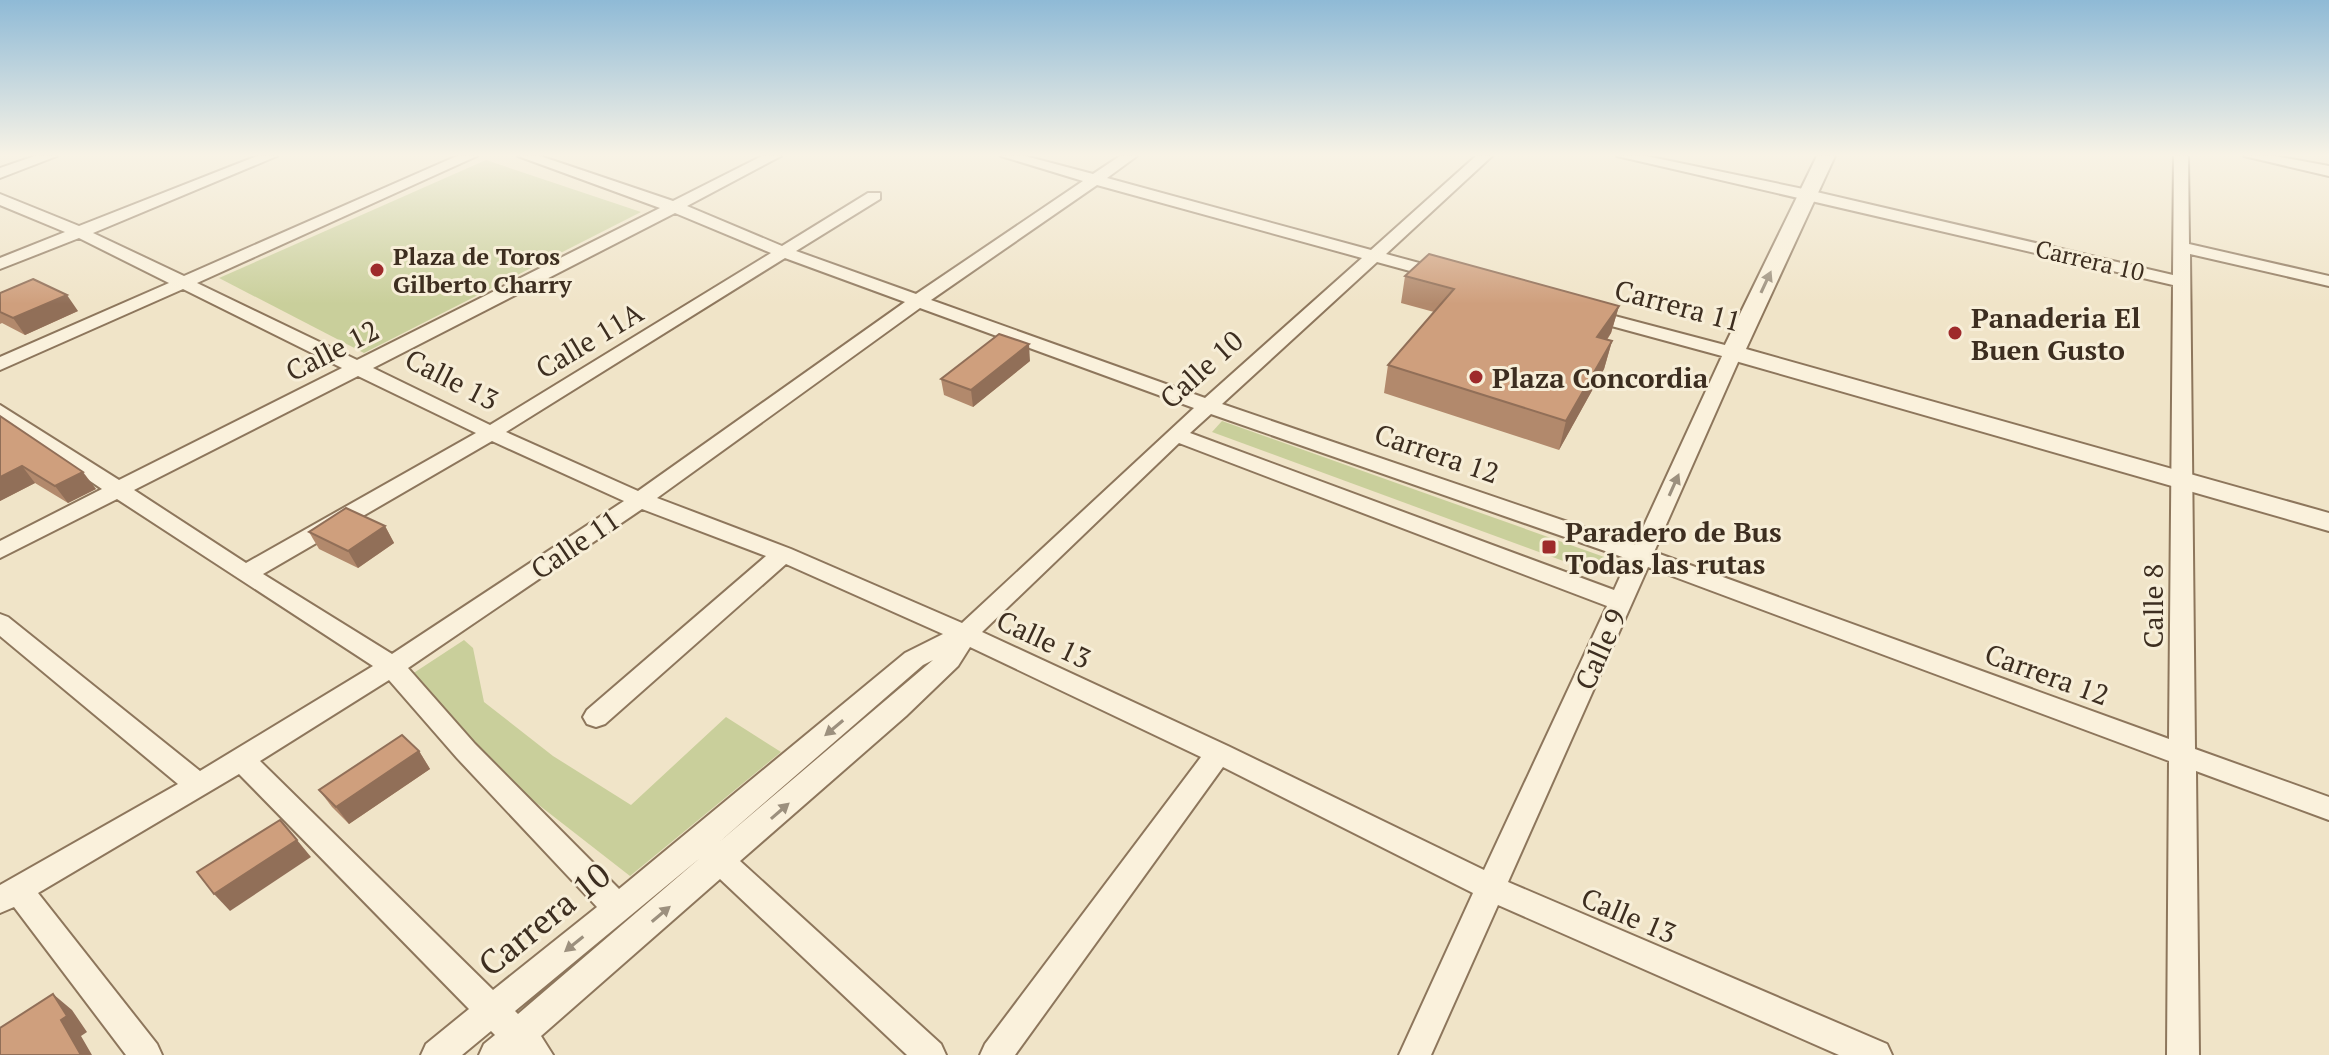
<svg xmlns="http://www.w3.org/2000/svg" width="2329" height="1055" viewBox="0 0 2329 1055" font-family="'PT Serif',serif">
<rect width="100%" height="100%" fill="#f0e4c8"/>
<!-- green -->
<g fill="#c9cf9b">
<polygon points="486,160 641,212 364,353 219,278"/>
<polygon points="1222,421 1610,559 1604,576 1212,432"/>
<polygon points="464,640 473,648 484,702 553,756 631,805 726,717 781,752 630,876 490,767 406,678"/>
</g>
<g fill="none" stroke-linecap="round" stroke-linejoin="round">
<defs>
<g id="minor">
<polygon points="35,156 57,156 0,178 0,168"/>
<path d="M257 156H277L93 233 184 276 457 156H477L197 283 357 360 660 208 518 156H540L673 201 762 156H781L687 206 782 246 868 193H880V199L796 251 916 294 1083 181 1001 156H1025L1093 174 1120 156H1137L1107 178 1371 250 1476 156H1492L1386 254 1449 271V279L1443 280 1377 262 1222 404 1635 545 1722 356 1582 318 1579 314 1588 309 1740 349 1742 353 1654 552 2169 739 2173 285 1617 156H1646L1808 190 2173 275 2174 156H2188L2189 244 2329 276V286L2190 254 2195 749 2329 797V820L2196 771 2199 1055H2167L2169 761 1648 567 1508 882 1887 1044 1892 1055H1839L1498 905 1431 1055H1399L1473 893 1223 767 1015 1055H980L985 1044 1201 757 970 647 958 666 906 716 740 861 941 1044 946 1055H907L720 879 541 1036 553 1055H479L484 1044 495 1035 491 1031 462 1055H421L426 1044 469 1009 239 774 38 893 157 1044 162 1055H126L14 907 0 913V885L178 784 0 636V614L8 617 200 771 373 666 117 499 0 558V541L102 489 0 420V405L119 480 342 368 183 289 0 370V357L169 283 79 238 0 269V258L65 232 0 205V194L79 226ZM1097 185 1362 258 1205 398 931 300ZM675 213 771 253 490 425 373 368ZM785 258 905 302 638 491 506 432ZM920 308 1194 408 962 623 791 549 657 498ZM358 376 476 433 246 563 134 490ZM1211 414 1628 559 1614 590 1190 433ZM492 441 624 501 392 654 263 574ZM1179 443 1607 606 1484 870 1228 746 982 632ZM642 509 766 556 587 710 583 717 587 724 596 727 605 724 786 564 943 634 905 653 619 889 475 744 408 668ZM933 660 718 843 923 665ZM389 680 457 758 597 907 493 990 260 761ZM700 858 518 1014 515 1011Z"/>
<polygon points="2244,156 2275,156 2329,166 2329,176"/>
</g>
<polygon id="tertiary" points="1817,156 1835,156 1746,349 2329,513 2329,531 1725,358 1721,353"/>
</defs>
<!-- minor casing -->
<use href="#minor" stroke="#8d765c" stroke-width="4"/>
<!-- tertiary casing -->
<use href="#tertiary" stroke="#8d765c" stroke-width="4"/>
<!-- minor -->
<use href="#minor" fill="#faf1dc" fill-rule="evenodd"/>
<!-- tertiary -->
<use href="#tertiary" fill="#faf1dc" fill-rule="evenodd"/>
</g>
<!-- wall -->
<g fill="#b2896c">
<polygon points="1405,276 1619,306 1611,333 1607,340 1612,341 1604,369 1559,450 1384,393 1388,365 1434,312 1401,303"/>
<polygon points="0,293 78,311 25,335 2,323 0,324"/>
<polygon points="1030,361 973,407 944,395 941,379"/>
<polygon points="0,416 96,489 68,503 35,483 0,501"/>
<polygon points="385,526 394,543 358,568 319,549 309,532"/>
<polygon points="419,751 430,769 349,824 332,807 319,790"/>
</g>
<!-- shaded-wall -->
<g fill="#916f58">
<polygon points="67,295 78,311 25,335 13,318"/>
<polygon points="1619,306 1611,333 1590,364 1597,337"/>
<polygon points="1612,341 1604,369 1559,450 1566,421"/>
<polygon points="1029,344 1030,361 973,407 971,390"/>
<polygon points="22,466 35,483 0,501 0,477"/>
<polygon points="83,472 96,489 68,503 55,486"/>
<polygon points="385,526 394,543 358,568 348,551"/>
<polygon points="419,751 430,769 349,824 336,807"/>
<polygon points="297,840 311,857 230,911 214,894"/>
<polygon points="53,994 72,1010 87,1032 81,1036 92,1055 81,1055 61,1020"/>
</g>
<!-- building -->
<g fill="#cf9f7d" stroke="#916f58" stroke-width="2">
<polygon points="1429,254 1619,306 1597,337 1612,341 1566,421 1388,365 1454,289 1405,276"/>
<polygon points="33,279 67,295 13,318 0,312 0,293"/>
<polygon points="999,334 1029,344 971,390 941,379"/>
<polygon points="0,416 83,472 55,486 22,466 0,477"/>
<polygon points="346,508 385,526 348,551 309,532"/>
<polygon points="402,735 419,751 336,807 319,790"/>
<polygon points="280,820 297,840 214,894 197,872"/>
<polygon points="53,994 67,1016 61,1020 81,1055 0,1055 0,1028"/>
</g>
<!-- one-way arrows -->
<defs><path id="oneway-solid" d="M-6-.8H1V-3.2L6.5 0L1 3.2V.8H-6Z" transform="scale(2)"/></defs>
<g fill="#9c907e">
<use href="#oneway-solid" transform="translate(1766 282) rotate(-65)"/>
<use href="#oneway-solid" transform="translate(1674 485) rotate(-66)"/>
<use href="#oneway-solid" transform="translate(834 728) rotate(140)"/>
<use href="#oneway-solid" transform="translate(780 811) rotate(-41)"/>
<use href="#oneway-solid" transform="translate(661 914) rotate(-40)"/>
<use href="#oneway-solid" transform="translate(574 944) rotate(141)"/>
</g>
<!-- sky -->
<linearGradient id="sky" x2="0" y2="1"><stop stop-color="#8fbad6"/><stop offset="0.51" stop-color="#f8f3e6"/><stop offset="1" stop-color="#f8f3e6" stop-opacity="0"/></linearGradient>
<rect width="2329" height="304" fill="url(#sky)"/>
<!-- markers -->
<g fill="#9e2a2b" stroke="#f7eed8" stroke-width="3">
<circle cx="377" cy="270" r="8"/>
<circle cx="1955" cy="333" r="8"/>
<circle cx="1476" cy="377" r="8"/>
<rect x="1541" y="539" width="16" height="16" rx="4"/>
</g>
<g text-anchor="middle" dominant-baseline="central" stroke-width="6" stroke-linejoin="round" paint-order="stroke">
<!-- far-poi labels -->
<g font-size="24" font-weight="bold" fill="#3d2e20" stroke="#f7eed8" text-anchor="start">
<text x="393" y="256">Plaza de Toros<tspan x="393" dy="28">Gilberto Charry</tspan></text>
</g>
<!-- far-street labels -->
<g font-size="24" fill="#3d2e20" stroke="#f7eed8">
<text transform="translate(2090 260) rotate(13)">Carrera 10</text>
</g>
<!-- street labels -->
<g font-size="28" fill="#3d2e20" stroke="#f7eed8">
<text transform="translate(1678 305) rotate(15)">Carrera 11</text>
<text transform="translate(589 340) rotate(-31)">Calle 11A</text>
<text transform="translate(332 350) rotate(-27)">Calle 12</text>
<text transform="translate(1201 369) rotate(-42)">Calle 10</text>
<text transform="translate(452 379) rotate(27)">Calle 13</text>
<text transform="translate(1437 453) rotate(19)">Carrera 12</text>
<text transform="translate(575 544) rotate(-34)">Calle 11</text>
<text transform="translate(2152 606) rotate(-90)">Calle 8</text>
<text transform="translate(1044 639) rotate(25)">Calle 13</text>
<text transform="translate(1600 649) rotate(-66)">Calle 9</text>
<text transform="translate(2047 674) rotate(20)">Carrera 12</text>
<text transform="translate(1629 915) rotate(23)">Calle 13</text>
</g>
<!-- poi labels -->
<g font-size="28" font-weight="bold" fill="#3d2e20" stroke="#f7eed8" text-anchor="start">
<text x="1971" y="317">Panaderia El<tspan x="1971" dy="32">Buen Gusto</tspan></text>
<text x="1492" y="377">Plaza Concordia</text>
<text x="1565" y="531">Paradero de Bus<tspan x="1565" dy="32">Todas las rutas</tspan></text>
</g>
<!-- near-street labels -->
<g font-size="34" fill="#3d2e20" stroke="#f7eed8">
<text transform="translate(544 919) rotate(-39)">Carrera 10</text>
</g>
</g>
</svg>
